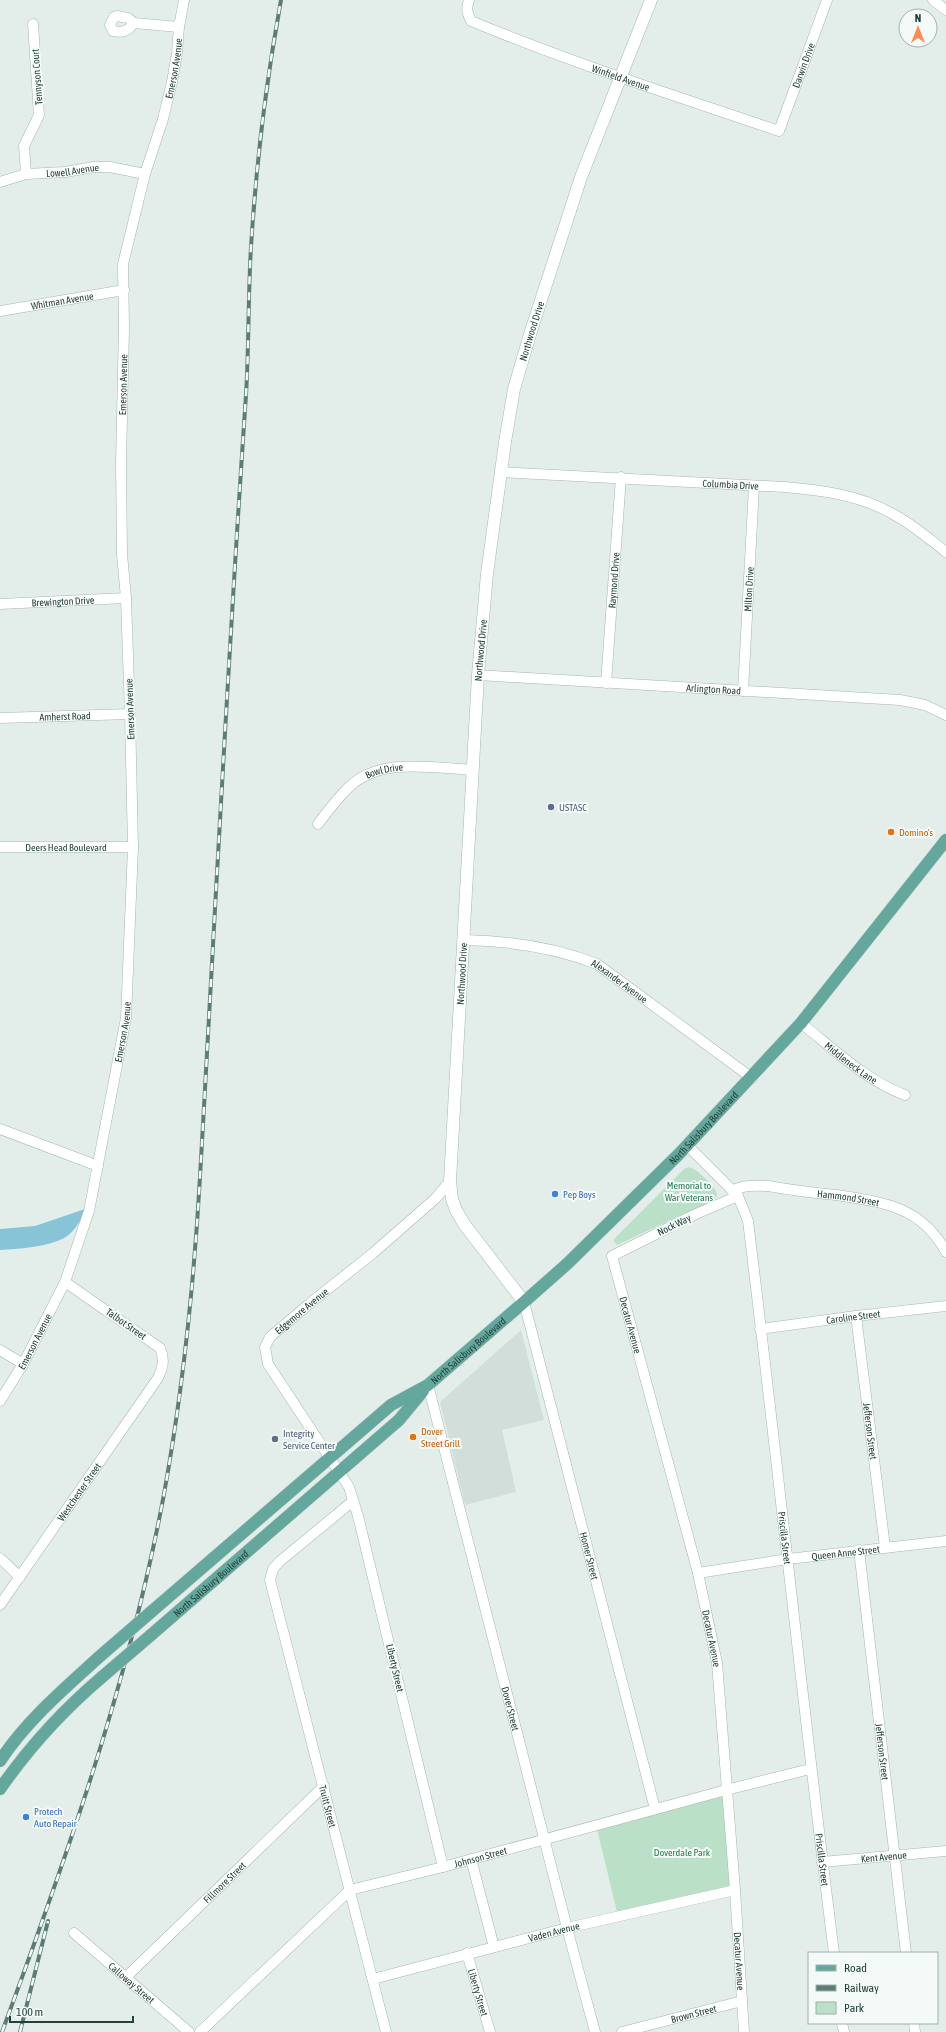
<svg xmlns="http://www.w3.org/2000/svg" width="946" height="2032" viewBox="0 0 946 2032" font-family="'Asap Condensed',sans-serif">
<rect width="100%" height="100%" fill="#e3eeea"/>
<!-- built -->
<polygon fill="#d1ded9" points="521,1330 544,1420 502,1430 516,1492 465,1505 440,1402"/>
<!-- green -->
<g fill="#bae1c8">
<path d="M689 1167C696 1168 717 1188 717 1195L714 1200 617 1245 613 1240 684 1169Z"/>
<polygon points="726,1790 735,1890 618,1916 596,1825"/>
</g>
<!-- water -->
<path fill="#87c4d7" d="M85 1209C82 1219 74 1233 64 1238 48 1247 18 1249 0 1250V1229L35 1226Z"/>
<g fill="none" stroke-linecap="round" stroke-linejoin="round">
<defs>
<g id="street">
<path id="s1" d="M469 0C466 8 467 13 471 21 572 63 676 96 779 131L827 0"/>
<polyline points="933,0 946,10"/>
<path d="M117 16 128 18 134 23C128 31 123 33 113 31L110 25 114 17Z"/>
<polyline points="134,23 179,27"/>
<polyline points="26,174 24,146 39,115 33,24"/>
<path id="s2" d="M0 182 26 174 65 172 94 167H110L145 174"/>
<path id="s3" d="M0 311 124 290"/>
<path id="s4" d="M500 472 784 487C821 490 859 495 891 513 911 523 928 538 946 552"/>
<path id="s5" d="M0 604 126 598"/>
<path id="s6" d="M478 675 900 700 925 705 946 715"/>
<path id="s7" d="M606 683 621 477"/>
<path id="s8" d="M743 691 754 486"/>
<path id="s9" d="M0 718 130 714"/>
<path id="s10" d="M318 824C327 812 336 800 347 789 379 756 431 768 473 770"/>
<path id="s11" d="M0 847H133"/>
<path id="s12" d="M464 940C510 941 554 947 597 964L752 1078"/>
<path id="s13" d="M801 1023C834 1049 865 1080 905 1095"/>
<polyline points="0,1129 98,1166"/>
<path id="s14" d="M687 1145 738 1196 748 1221C778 1465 803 1709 834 1953"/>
<path id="s15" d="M732 1191C744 1184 755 1186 768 1186 791 1190 813 1193 836 1195 883 1202 921 1206 946 1252"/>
<path id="s16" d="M738 1196 696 1214 612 1256 698 1573 717 1663 735 1890 744 2032"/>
<path id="s17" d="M524 1302 655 1809"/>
<path id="s18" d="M856 1316 885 1547"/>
<path id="s19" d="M760 1329 856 1316 946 1306"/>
<polyline points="0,1350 23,1364"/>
<path id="s20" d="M428 1385 567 1928 595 2032"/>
<path id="s21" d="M0 1401 23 1364 65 1282 89 1211 126 1018 133 847 130 714 126 598 122 554 121 463 124 327 123 264 145 174 163 119 172 82 177 53 179 27 184 0"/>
<path id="s22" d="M353 1501 279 1562 273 1569 270 1580 386 2032"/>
<path id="s23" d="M859 1550 906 1953"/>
<polyline points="0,1558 20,1577"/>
<path id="s24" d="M698 1573 788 1559 946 1541"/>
<path id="s25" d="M0 1605 158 1378C163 1367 165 1360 160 1348L65 1282"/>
<polyline points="471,1859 494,1947"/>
<path id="s26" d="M822 1862 946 1851"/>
<path id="s27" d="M443 1867 358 1516 349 1487 268 1364 265 1347 270 1337 309 1304 372 1254 436 1198 450 1181"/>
<path id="s28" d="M74 1933 189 2032"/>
<path id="s29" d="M467 1953 490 2032"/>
<path id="s30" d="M125 1978 324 1786"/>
<path id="s31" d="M373 1979 567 1928 735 1890"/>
<polyline points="842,2023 844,2032"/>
<polyline points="914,2023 915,2032"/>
<path id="s32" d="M200 2032 350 1890 443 1867 726 1790 810 1769"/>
<path id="s33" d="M622 2032 742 2001"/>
</g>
<g id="secondary">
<path id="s34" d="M524 1302 464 1224 456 1210 452 1199 450 1181 478 675 487 574 505 442 514 389 531 331 581 177 651 0"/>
</g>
<g id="primary">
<path id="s35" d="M151 1612 391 1405 428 1385 524 1302 567 1264 679 1154 801 1023 946 840"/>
<path id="s36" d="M151 1635 399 1420 423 1391"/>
<path d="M0 1761C26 1721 64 1689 99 1657"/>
<path d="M0 1789C30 1746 62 1711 102 1677"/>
</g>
</defs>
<!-- street casing -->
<use href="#street" stroke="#a5b7b2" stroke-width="11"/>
<!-- secondary casing -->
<use href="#secondary" stroke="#a0bbb4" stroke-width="13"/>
<!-- primary casing -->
<use href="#primary" stroke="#c1cac8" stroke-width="13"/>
<!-- street -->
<use href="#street" stroke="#fff" stroke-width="10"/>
<!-- secondary -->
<use href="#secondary" stroke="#fff" stroke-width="12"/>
<!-- primary -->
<use href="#primary" stroke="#64a79c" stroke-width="12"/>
<defs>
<g id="rail">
<path d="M2 2032C67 1856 130 1678 164 1494 183 1389 194 1283 200 1177 215 916 228 656 246 395 249 346 248 296 251 247 256 164 266 82 281 0"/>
<polyline points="20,2032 48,1921"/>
</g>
</defs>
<!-- rail casing -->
<use href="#rail" stroke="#5c7d77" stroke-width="4"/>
<!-- rail -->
<use href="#rail" stroke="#f4faf8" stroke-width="2.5" stroke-dasharray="8" stroke-linecap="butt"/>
<defs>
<g id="primary-bridge">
<polyline points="99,1657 151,1612"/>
<polyline points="102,1677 151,1635"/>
</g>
</defs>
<!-- primary-bridge casing -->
<use href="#primary-bridge" stroke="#c1cac8" stroke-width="13" stroke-linecap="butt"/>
<!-- primary-bridge -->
<use href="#primary-bridge" stroke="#64a79c" stroke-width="12"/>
</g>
<!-- markers -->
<g fill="#5c6f8a" stroke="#f4faf8" stroke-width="1.5">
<circle cx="551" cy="807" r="4"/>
<circle cx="275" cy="1439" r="4"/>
</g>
<g fill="#e8710a" stroke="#f4faf8" stroke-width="1.5">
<circle cx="891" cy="832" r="4"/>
<circle cx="413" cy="1437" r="4"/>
</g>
<g fill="#3f7fe0" stroke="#f4faf8" stroke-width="1.5">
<circle cx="555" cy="1194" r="4"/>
<circle cx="26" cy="1817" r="4"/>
</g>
<g text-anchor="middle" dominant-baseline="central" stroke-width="4" stroke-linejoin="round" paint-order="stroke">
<!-- street labels -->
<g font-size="10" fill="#21413c" stroke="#f4faf8">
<text stroke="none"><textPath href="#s1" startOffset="419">Darwin Drive</textPath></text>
<text stroke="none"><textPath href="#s21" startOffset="1364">Emerson Avenue</textPath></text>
<text transform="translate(37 77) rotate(-94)">Tennyson Court</text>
<text stroke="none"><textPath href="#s1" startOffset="182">Winfield Avenue</textPath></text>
<text stroke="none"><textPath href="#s2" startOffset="74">Lowell Avenue</textPath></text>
<text stroke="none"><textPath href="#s3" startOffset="63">Whitman Avenue</textPath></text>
<text stroke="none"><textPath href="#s34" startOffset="1000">Northwood Drive</textPath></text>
<text stroke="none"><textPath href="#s21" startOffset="1041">Emerson Avenue</textPath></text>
<text stroke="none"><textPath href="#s4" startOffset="231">Columbia Drive</textPath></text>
<text stroke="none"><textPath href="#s7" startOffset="103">Raymond Drive</textPath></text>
<text stroke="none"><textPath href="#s8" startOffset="102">Milton Drive</textPath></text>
<text stroke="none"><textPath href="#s5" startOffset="63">Brewington Drive</textPath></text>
<text stroke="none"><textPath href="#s34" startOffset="676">Northwood Drive</textPath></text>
<text stroke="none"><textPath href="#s6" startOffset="236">Arlington Road</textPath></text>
<text transform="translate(130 709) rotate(-92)">Emerson Avenue</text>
<text stroke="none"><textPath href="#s9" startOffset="65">Amherst Road</textPath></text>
<text stroke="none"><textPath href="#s10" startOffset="88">Bowl Drive</textPath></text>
<text stroke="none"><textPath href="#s11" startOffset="66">Deers Head Boulevard</textPath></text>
<text stroke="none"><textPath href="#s34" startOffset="352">Northwood Drive</textPath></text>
<text stroke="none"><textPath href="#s12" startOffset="164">Alexander Avenue</textPath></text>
<text stroke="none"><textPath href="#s21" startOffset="393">Emerson Avenue</textPath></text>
<text stroke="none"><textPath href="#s13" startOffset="64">Middleneck Lane</textPath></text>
<text stroke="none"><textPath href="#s35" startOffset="736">North Salisbury Boulevard</textPath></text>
<text stroke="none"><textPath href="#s15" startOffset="118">Hammond Street</textPath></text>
<text transform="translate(674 1225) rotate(-26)">Nock Way</text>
<text stroke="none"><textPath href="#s27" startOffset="608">Edgemore Avenue</textPath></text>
<text stroke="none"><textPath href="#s19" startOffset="94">Caroline Street</textPath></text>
<text transform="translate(126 1324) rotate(35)">Talbot Street</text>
<text stroke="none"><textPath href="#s16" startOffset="211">Decatur Avenue</textPath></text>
<text stroke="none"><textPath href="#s21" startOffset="69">Emerson Avenue</textPath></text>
<text stroke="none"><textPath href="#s35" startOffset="412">North Salisbury Boulevard</textPath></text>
<text stroke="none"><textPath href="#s18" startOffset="116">Jefferson Street</textPath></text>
<text stroke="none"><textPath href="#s25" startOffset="138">Westchester Street</textPath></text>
<text stroke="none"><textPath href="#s14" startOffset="418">Priscilla Street</textPath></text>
<text stroke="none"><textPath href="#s24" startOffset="149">Queen Anne Street</textPath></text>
<text stroke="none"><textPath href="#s17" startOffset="262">Homer Street</textPath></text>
<text stroke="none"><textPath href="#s36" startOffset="79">North Salisbury Boulevard</textPath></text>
<text stroke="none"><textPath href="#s16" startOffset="535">Decatur Avenue</textPath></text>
<text transform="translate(395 1668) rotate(77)">Liberty Street</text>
<text stroke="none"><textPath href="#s20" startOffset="334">Dover Street</textPath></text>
<text stroke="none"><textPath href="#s23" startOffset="203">Jefferson Street</textPath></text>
<text stroke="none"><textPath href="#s22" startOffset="350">Truitt Street</textPath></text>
<text stroke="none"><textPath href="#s32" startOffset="341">Johnson Street</textPath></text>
<text stroke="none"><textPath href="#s26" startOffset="62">Kent Avenue</textPath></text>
<text stroke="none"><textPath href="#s14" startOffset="742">Priscilla Street</textPath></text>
<text stroke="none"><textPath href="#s30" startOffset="138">Fillmore Street</textPath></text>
<text stroke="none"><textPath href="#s31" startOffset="187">Vaden Avenue</textPath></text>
<text stroke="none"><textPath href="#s16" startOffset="859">Decatur Avenue</textPath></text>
<text stroke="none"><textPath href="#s28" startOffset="76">Calloway Street</textPath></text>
<text stroke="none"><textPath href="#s29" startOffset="41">Liberty Street</textPath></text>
<text stroke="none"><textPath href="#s33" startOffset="74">Brown Street</textPath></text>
</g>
<!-- service labels -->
<g font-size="10" fill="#4e5e75" stroke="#f4faf8" text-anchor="start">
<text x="559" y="807">USTASC</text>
<text x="283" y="1433">Integrity<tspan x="283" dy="12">Service Center</tspan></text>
</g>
<!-- food labels -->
<g font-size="10" fill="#c56008" stroke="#f4faf8" text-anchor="start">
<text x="899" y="832">Domino's</text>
<text x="421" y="1431">Dover<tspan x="421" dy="12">Street Grill</tspan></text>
</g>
<!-- park labels -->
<g font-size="10" fill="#277c50" stroke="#f4faf8">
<text x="689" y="1185">Memorial to<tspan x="689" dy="12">War Veterans</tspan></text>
<text x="682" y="1852">Doverdale Park</text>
</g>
<!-- shop labels -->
<g font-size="10" fill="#366cbe" stroke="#f4faf8" text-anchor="start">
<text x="563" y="1194">Pep Boys</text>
<text x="34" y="1811">Protech<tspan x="34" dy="12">Auto Repair</tspan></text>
</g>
</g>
<!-- legend -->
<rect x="808" y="1952" width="130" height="72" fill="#f4faf8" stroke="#a0b0ad"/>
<rect x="816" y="1965" width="20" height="6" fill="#64a79c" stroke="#a0b0ad"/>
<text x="844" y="1972" font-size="12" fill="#21413c">Road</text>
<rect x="816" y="1985" width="20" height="6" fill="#5c7d77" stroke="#a0b0ad"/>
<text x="844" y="1992" font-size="12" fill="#21413c">Railway</text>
<rect x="816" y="2002" width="20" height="12" fill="#bae1c8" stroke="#a0b0ad"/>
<text x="844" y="2012" font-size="12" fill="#21413c">Park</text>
<!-- north arrow -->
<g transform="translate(918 28)"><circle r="19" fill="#f4faf8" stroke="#a0b0ad"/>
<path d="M0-3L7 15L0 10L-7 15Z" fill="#fd8c52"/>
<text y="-6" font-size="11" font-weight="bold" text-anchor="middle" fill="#21413c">N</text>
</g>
<!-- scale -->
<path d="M10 2016v6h123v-6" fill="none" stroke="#21413c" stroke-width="2"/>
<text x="16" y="2016" font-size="12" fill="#21413c" stroke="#f4faf8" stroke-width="3" paint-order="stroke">100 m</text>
</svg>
